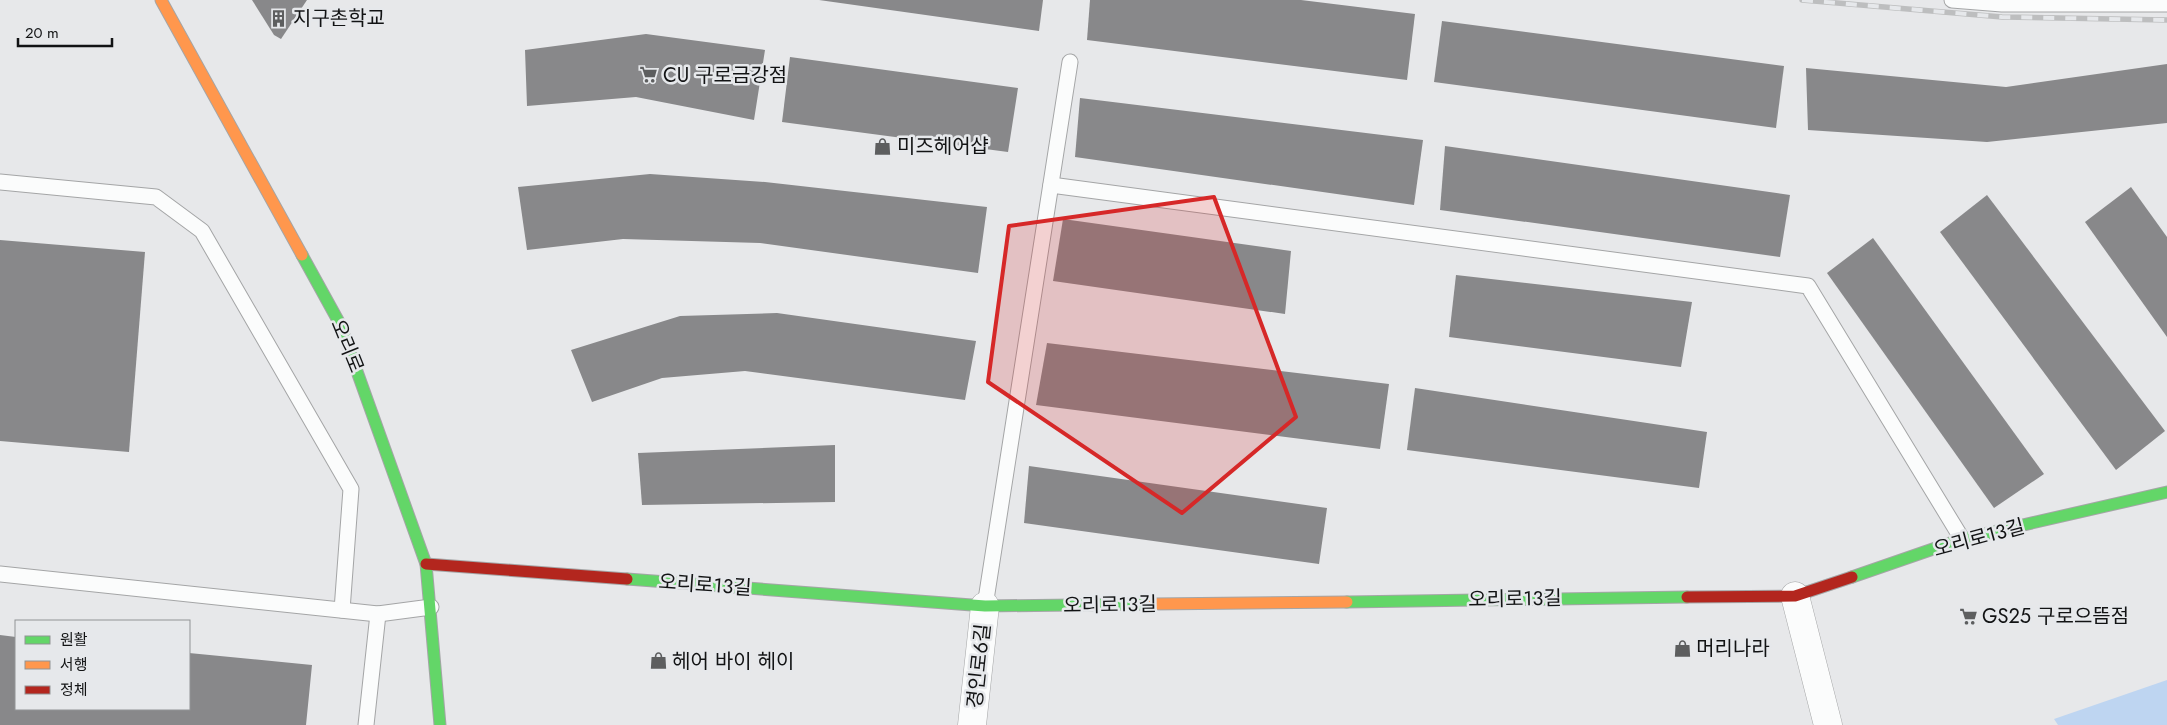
<svg xmlns="http://www.w3.org/2000/svg" width="2167" height="725" viewBox="0 0 2167 725" font-family="Jost,'Noto Sans KR',sans-serif">
<rect width="100%" height="100%" fill="#e7e8ea"/>
<!-- green -->
<polygon fill="#bed5f1" points="2167,680 2167,725 2058,725 2054,719"/>
<!-- building -->
<g fill="#88888a">
<polygon points="252,0 307,0 281,39 274,35"/>
<polygon points="819,0 1043,0 1039,31"/>
<polygon points="1090,0 1301,0 1415,14 1407,80 1087,40"/>
<polygon points="1442,21 1784,66 1776,128 1434,82"/>
<polygon points="646,34 765,50 754,120 636,97 527,106 525,50"/>
<polygon points="790,57 1018,88 1008,152 782,122"/>
<polygon points="2167,64 2167,123 1987,142 1808,130 1806,68 2006,87"/>
<polygon points="1080,98 1423,140 1414,205 1075,157"/>
<polygon points="1445,146 1790,195 1780,257 1440,210"/>
<polygon points="650,174 765,182 987,207 978,273 760,243 623,239 527,250 518,187"/>
<polygon points="2131,187 2167,237 2167,337 2085,222"/>
<polygon points="1987,195 2165,431 2116,470 1940,232"/>
<polygon points="1063,219 1291,251 1285,314 1053,281"/>
<polygon points="1873,238 2044,474 1994,508 1827,273"/>
<polygon points="0,240 145,252 129,452 0,441"/>
<polygon points="1456,275 1692,302 1681,367 1449,337"/>
<polygon points="777,313 976,341 965,400 745,371 662,378 592,402 571,350 680,316"/>
<polygon points="1047,343 1389,384 1380,449 1036,405"/>
<polygon points="1415,388 1707,432 1699,488 1407,450"/>
<polygon points="835,445 835,502 642,505 638,453"/>
<polygon points="1029,466 1327,508 1319,564 1024,523"/>
<polygon points="0,635 16,637 16,709 189,709 189,653 312,665 306,725 0,725"/>
</g>
<g fill="none" stroke-linecap="round" stroke-linejoin="round">
<defs>
<g id="lane">
<polyline points="1952,0 2002,4 2167,4"/>
<polyline points="0,182 156,197 202,231 351,489 342,610"/>
<polyline points="1051,185 1808,286 1962,539"/>
<polyline points="0,574 378,614 431,607"/>
<polyline points="985,606 1070,62"/>
<polyline points="366,725 378,614"/>
</g>
<g id="street">
<polyline points="1795,596 1828,725"/>
<polyline points="972,725 985,606"/>
</g>
<g id="fast">
<polyline points="302,255 340,324 426,564 440,725"/>
<polyline points="1852,577 1962,539 2167,492"/>
<polyline points="627,579 985,606 1152,604"/>
<polyline points="1347,602 1687,597"/>
</g>
<g id="slow">
<polyline points="161,0 302,255"/>
<polyline points="1152,604 1347,602"/>
</g>
<g id="jam">
<polyline points="426,564 627,579"/>
<polyline points="1687,597 1795,596 1852,577"/>
</g>
</defs>
<!-- lane casing -->
<use href="#lane" stroke="#a4a5a6" stroke-width="17"/>
<!-- street casing -->
<use href="#street" stroke="#a4a5a6" stroke-width="29"/>
<!-- fast casing -->
<use href="#fast" stroke="#a4a5a6" stroke-width="13"/>
<!-- slow casing -->
<use href="#slow" stroke="#a4a5a6" stroke-width="13"/>
<!-- jam casing -->
<use href="#jam" stroke="#a4a5a6" stroke-width="13"/>
<!-- lane -->
<use href="#lane" stroke="#fbfcfc" stroke-width="15"/>
<!-- street -->
<use href="#street" stroke="#fbfcfc" stroke-width="28"/>
<!-- fast -->
<use href="#fast" stroke="#63d668" stroke-width="11"/>
<!-- slow -->
<use href="#slow" stroke="#ff974d" stroke-width="11"/>
<!-- jam -->
<use href="#jam" stroke="#b3261e" stroke-width="11"/>
<defs>
<polyline id="rail" points="1802,0 2002,17 2167,20"/>
</defs>
<!-- rail casing -->
<use href="#rail" stroke="#bdbebf" stroke-width="5.5"/>
<!-- rail -->
<use href="#rail" stroke="#e6e8eb" stroke-width="4" stroke-dasharray="11" stroke-linecap="butt"/>
</g>
<!-- marked area -->
<path fill="#d62828" fill-opacity="0.2" stroke="#d62828" stroke-width="4" stroke-linejoin="round" d="M1214 197 1296 417 1182 513 988 382 1009 226Z"/>
<!-- icons -->
<defs>
<symbol id="building-bare" viewBox="-9 -9 18 18"><path d="M-4-6H4V6H1V3H-1V6H-4ZM-2.5-4.3h1.7v1.8h-1.7ZM.8-4.3h1.7v1.8H.8ZM-2.5-1h1.7V.8h-1.7ZM.8-1h1.7V.8H.8Z" fill="#5d5e5f" stroke="#e6e8eb" stroke-width="2.5" paint-order="stroke"/></symbol>
<symbol id="supermarket-bare" viewBox="-9 -9 18 18"><path d="M-6-5.5h2.5l.6 2H6L4.5 2H-2.5L-4.4-4H-6ZM-1.5 3.2a1.3 1.3 0 1 0 .1 0ZM3 3.2a1.3 1.3 0 1 0 .1 0Z" fill="#5d5e5f" stroke="#e6e8eb" stroke-width="2.5" paint-order="stroke"/></symbol>
<symbol id="shop-bare" viewBox="-9 -9 18 18"><path d="M-5-2.5h2.3a2.7 3.5 0 0 1 5.4 0H5L5.5 6h-11ZM-1.5-2.5h3a1.5 2.3 0 0 0-3 0Z" fill="#5d5e5f" stroke="#e6e8eb" stroke-width="2.5" paint-order="stroke"/></symbol>
</defs>
<g fill-rule="evenodd">
<use href="#building-bare" x="266" y="6" width="25" height="25"/>
<use href="#supermarket-bare" x="636" y="62" width="25" height="25"/>
<use href="#shop-bare" x="870" y="134" width="25" height="25"/>
<use href="#supermarket-bare" x="1956" y="604" width="25" height="25"/>
<use href="#shop-bare" x="1670" y="636" width="25" height="25"/>
<use href="#shop-bare" x="646" y="648" width="25" height="25"/>
</g>
<g text-anchor="middle" dominant-baseline="central" stroke-width="5" stroke-linejoin="round" paint-order="stroke">
<!-- poi labels -->
<g font-size="20" fill="#121314" stroke="#e6e8eb" text-anchor="start">
<text x="293" y="18">지구촌학교</text>
<text x="663" y="75">CU 구로금강점</text>
<text x="897" y="146">미즈헤어샵</text>
<text x="1982" y="616">GS25 구로으뜸점</text>
<text x="1696" y="648">머리나라</text>
<text x="672" y="661">헤어 바이 헤이</text>
</g>
<!-- street labels -->
<g font-size="20" fill="#121314" stroke="#e6e8eb">
<text transform="translate(347 346) rotate(68)">오리로</text>
<text transform="translate(1979 538) rotate(-15)">오리로13길</text>
<text transform="translate(705 585) rotate(4)">오리로13길</text>
<text transform="translate(1515 599) rotate(-1)">오리로13길</text>
<text transform="translate(1110 605) rotate(-1)">오리로13길</text>
<text transform="translate(979 666) rotate(-84)">경인로6길</text>
</g>
</g>
<!-- legend -->
<rect x="15" y="620" width="175" height="90" fill="#e6e8eb" stroke="#919395"/>
<rect x="25" y="636" width="25" height="8" fill="#63d668" stroke="#919395"/>
<text x="60" y="645" font-size="15" fill="#121314">원활</text>
<rect x="25" y="661" width="25" height="8" fill="#ff974d" stroke="#919395"/>
<text x="60" y="670" font-size="15" fill="#121314">서행</text>
<rect x="25" y="686" width="25" height="8" fill="#b3261e" stroke="#919395"/>
<text x="60" y="695" font-size="15" fill="#121314">정체</text>
<!-- scale -->
<path d="M18 38v8h94v-8" fill="none" stroke="#121314" stroke-width="2.5"/>
<text x="25" y="38" font-size="15" fill="#121314" stroke="#e6e8eb" stroke-width="4" paint-order="stroke">20 m</text>
</svg>
